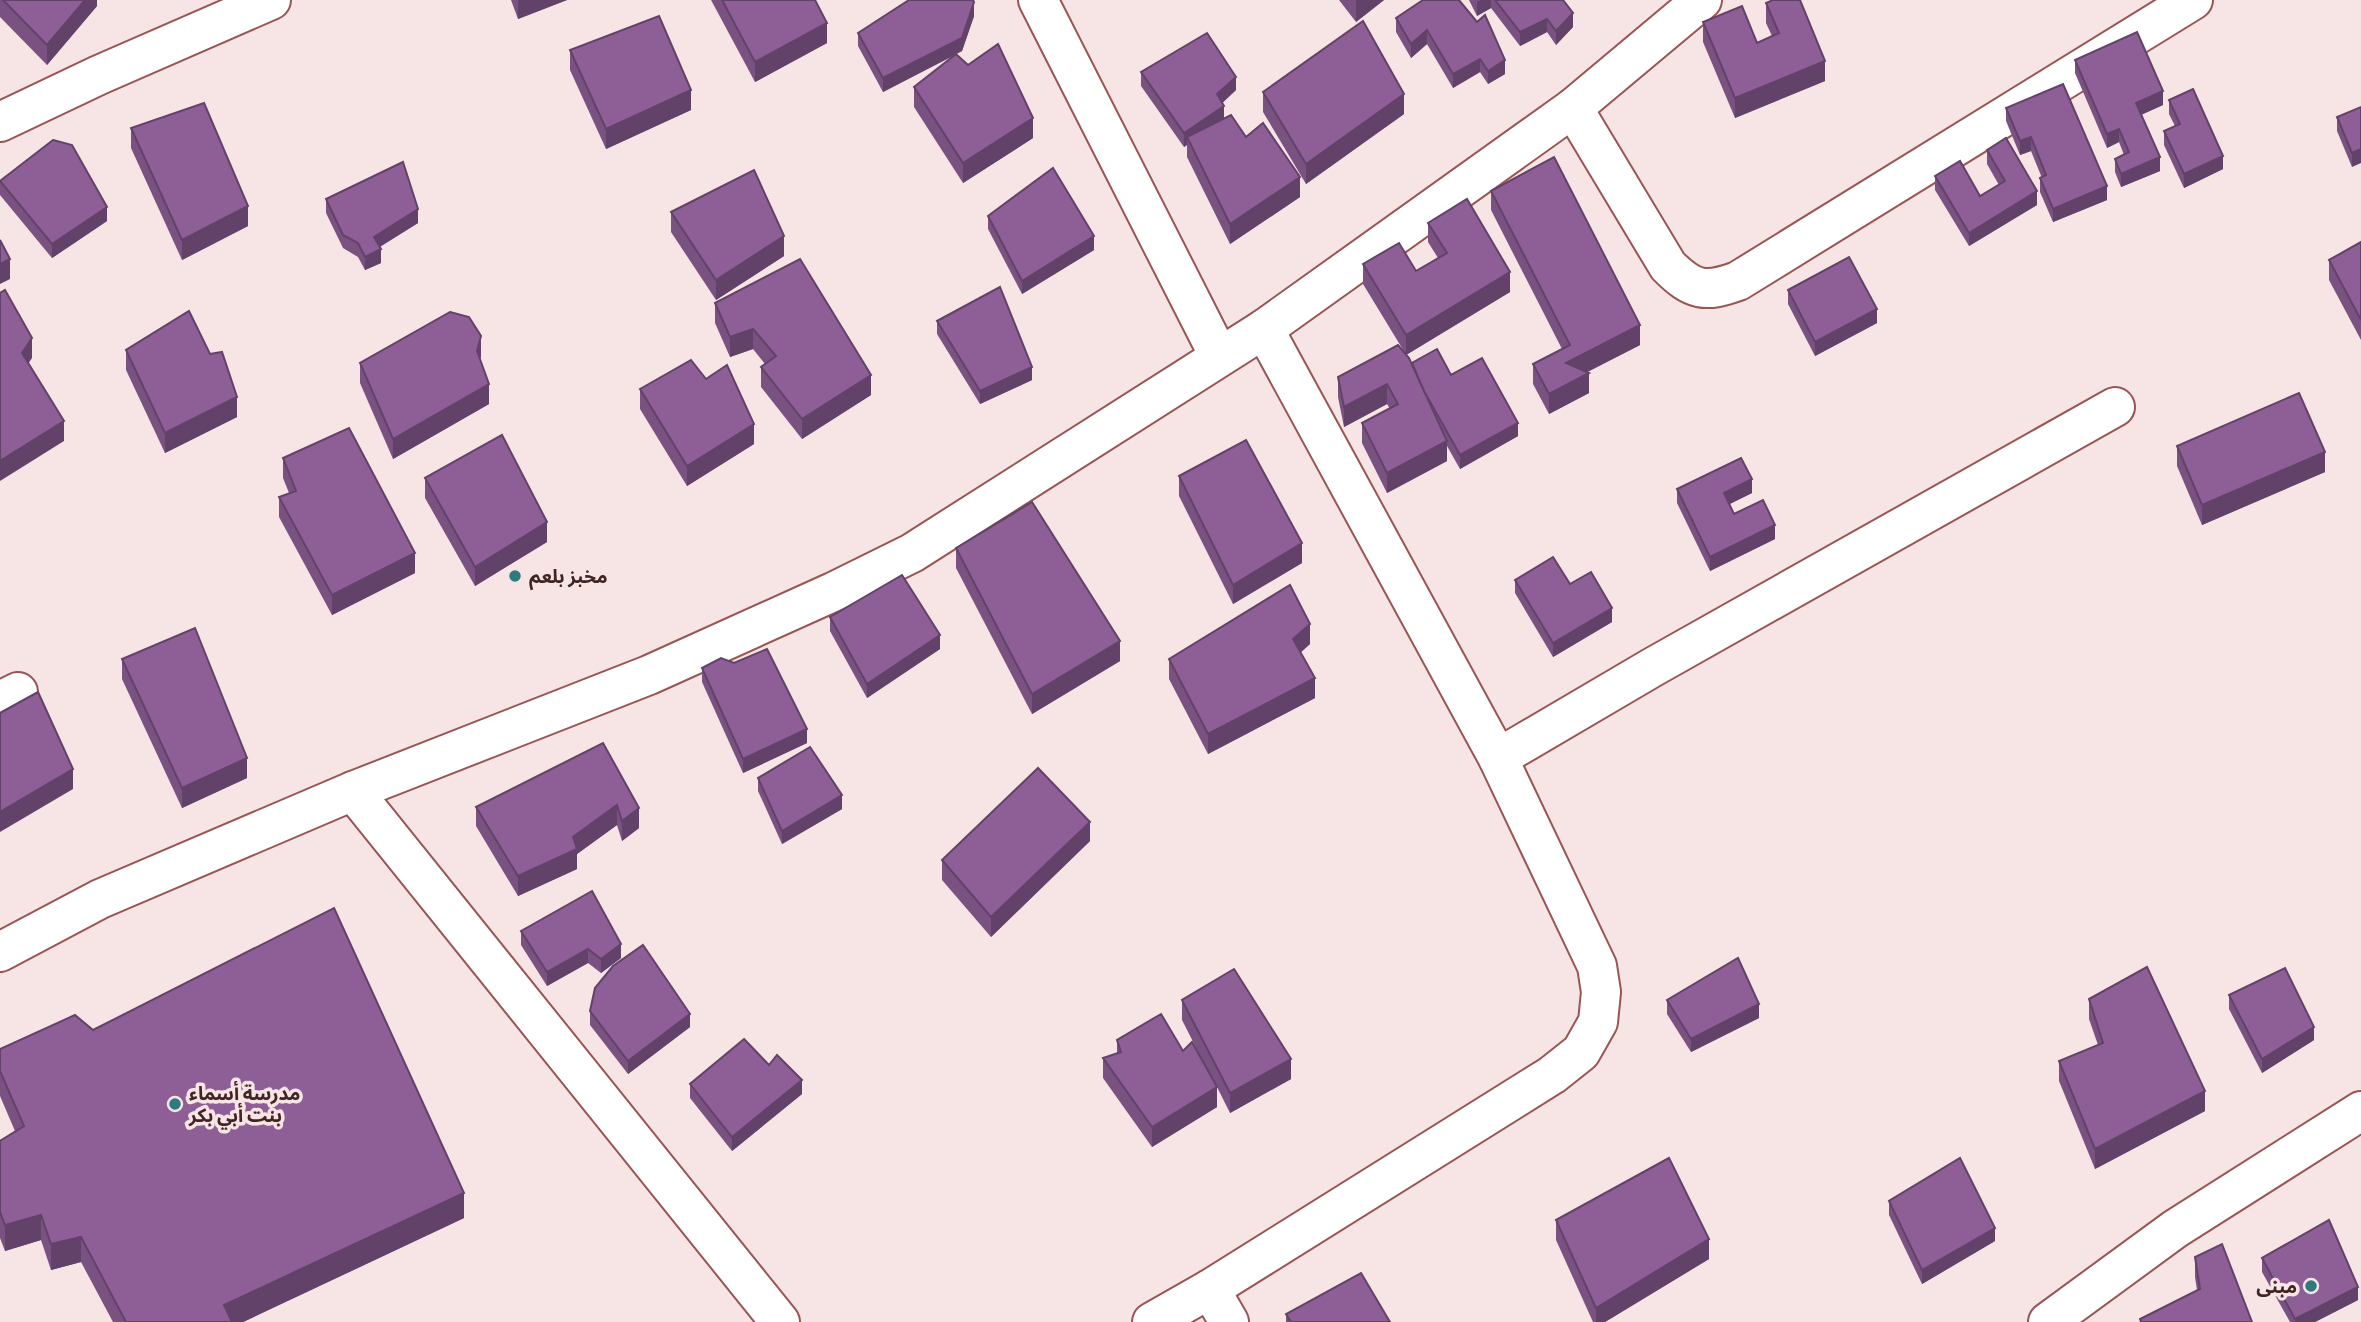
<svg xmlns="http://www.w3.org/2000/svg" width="2361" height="1322" viewBox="0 0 2361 1322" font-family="'Crimson Pro','Noto Sans Arabic',serif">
<rect width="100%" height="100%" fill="#f6e5e4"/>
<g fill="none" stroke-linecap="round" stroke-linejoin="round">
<defs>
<g id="minor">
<polyline points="1038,0 1219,356"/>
<path d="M1573 108 1668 266C1693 291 1705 293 1738 281L2193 0"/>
<polyline points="0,122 99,75 271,0"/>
<polyline points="0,701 18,692"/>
<polyline points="1498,758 1653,667 2115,407"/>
<polyline points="353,791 780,1322"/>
<polyline points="0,952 100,899 353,791 649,675 833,592 912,553 1264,329 1573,108 1702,0"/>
<polyline points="1210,1289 1229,1322"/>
<polyline points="1152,1322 1210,1289 1552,1075 1581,1052 1598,1022 1601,992 1597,966 1498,758 1264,329"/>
<polyline points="2048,1322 2175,1229 2361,1111"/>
</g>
</defs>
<!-- minor casing -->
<use href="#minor" stroke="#995554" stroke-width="42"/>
<!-- minor -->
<use href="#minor" stroke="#fff" stroke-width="38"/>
</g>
<!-- wall -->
<g fill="#7a5282">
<polygon points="0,0 97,0 97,6 47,65 0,17"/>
<polygon points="511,0 567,0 518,19"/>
<polygon points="711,0 815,0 827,43 755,82"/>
<polygon points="1339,0 1384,0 1356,22"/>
<polygon points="1423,0 1505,74 1488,84 1480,72 1453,88 1427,44 1411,58 1396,32 1396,18"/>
<polygon points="1469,0 1563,0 1573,27 1556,45 1547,32 1520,46 1491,8 1477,16"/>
<polygon points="1766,3 1825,81 1735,118 1703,42 1703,22 1757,43 1772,36 1766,23"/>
<polygon points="974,16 962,51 956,54 1033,138 963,183 914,107 914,87 955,55 883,92 858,46 858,33"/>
<polygon points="570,50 691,110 606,149 570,70"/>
<polygon points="2075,60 2163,105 2141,115 2160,171 2121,187 2115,172 2115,159 2124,155 2119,142 2107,148 2075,73"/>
<polygon points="1141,72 1236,90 1222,103 1224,119 1246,137 1300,197 1230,244 1187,157 1187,145 1184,147 1141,86"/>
<polygon points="1263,92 1404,114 1306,184 1263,112"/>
<polygon points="2169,100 2223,169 2184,188 2164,145 2164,131 2175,126 2169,114"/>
<polygon points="2361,107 2352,167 2337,131 2337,117"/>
<polygon points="2006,108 2107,200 2053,222 2040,192 2040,178 2042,178 2031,151 2020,155 2006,121"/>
<polygon points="131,128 248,226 182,260 131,148"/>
<polygon points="1987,150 2037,205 1969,246 1935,190 1935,176 1980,196 1999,185 1987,164"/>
<polygon points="0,181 107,221 52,258 0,195"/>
<polygon points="1491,191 1640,345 1587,372 1589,393 1549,414 1533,384 1533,364 1562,349 1491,210"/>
<polygon points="326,199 418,223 380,247 381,263 365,270 358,257 343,248 326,213"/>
<polygon points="671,212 784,256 716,300 671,232"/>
<polygon points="988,216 1094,250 1022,294 988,229"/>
<polygon points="1428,223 1510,292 1406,355 1412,363 1451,375 1518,436 1460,469 1447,446 1447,461 1387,493 1362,443 1362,423 1390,409 1387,404 1344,427 1338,397 1338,377 1405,353 1363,284 1363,264 1416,271 1438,258 1428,242"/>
<polygon points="2361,242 2361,340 2329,280 2329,260"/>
<polygon points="1788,290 1877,323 1815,356 1788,304"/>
<polygon points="715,303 871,395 802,439 761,387 761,367 765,364 753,349 730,357 715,323"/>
<polygon points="937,321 1032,380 980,404 937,334"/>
<polygon points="126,350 237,417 165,453 126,370"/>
<polygon points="481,356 480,360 489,404 393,459 360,383 360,363"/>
<polygon points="640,389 754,444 687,486 640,409"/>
<polygon points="2177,446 2325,472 2202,525 2177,466"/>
<polygon points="283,458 415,573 332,615 279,517 279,497 289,493 283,478"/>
<polygon points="1179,476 1302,563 1233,604 1179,496"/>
<polygon points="425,478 547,542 475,586 425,498"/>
<polygon points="1677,489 1752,493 1729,504 1734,514 1775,539 1710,571 1677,503"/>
<polygon points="956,548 1120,661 1032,714 956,568"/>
<polygon points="1515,580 1570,584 1612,622 1553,657 1515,593"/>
<polygon points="830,617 940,649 867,698 830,631"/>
<polygon points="1310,644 1300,653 1315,698 1208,754 1169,679 1169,659"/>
<polygon points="122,659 247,778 182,808 122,679"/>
<polygon points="702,668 807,743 743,773 702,682"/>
<polygon points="603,743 639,828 622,841 617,825 577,854 577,869 518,896 476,826 476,807"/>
<polygon points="758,778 842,809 782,844 758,791"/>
<polygon points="1090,841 991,937 942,880 942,860"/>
<polygon points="521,931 621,958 601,973 588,963 547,986 521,945"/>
<polygon points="2229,995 2314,1040 2262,1073 2229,1009"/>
<polygon points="2089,999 2205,1111 2095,1169 2059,1081 2059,1061 2098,1045 2089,1019"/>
<polygon points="1182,1000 1291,1079 1230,1113 1217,1087 1217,1107 1152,1147 1103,1078 1103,1058 1117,1053 1117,1040 1183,1051 1214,1083 1182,1020"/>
<polygon points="1667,1000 1759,1018 1691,1052 1667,1014"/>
<polygon points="590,1011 690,1027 628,1074 590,1025"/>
<polygon points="93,1030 464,1218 243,1322 113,1322 81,1262 51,1270 41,1240 5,1251 0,1238 0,1141 15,1131 0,1096 0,1049"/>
<polygon points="769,1065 802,1094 732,1151 690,1098 690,1084"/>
<polygon points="1889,1201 1995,1241 1922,1284 1889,1215"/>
<polygon points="1556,1220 1709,1259 1605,1322 1593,1322 1556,1240"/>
<polygon points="2195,1257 2252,1322 2140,1322 2140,1319 2197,1290 2195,1277"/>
<polygon points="2262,1258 2358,1300 2315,1322 2290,1322 2262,1272"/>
<polygon points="1286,1314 1390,1322 1286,1322"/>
</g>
<!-- shaded-wall -->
<g fill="#63426a">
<polygon points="85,0 97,0 97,6 47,65 47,45"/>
<polygon points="518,0 567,0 518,19"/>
<polygon points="1356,0 1384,0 1356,22"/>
<polygon points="1481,0 1491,0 1491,8 1477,16 1477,2"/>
<polygon points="974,2 974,16 962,51 883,92 883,78"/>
<polygon points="1573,13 1573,27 1556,45 1556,31"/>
<polygon points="1547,19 1547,32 1520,46 1520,32"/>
<polygon points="827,23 827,43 755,82 755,62"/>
<polygon points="1427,30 1427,44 1411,58 1411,44"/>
<polygon points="1480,59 1480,72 1453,88 1453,74"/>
<polygon points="1505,60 1505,74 1488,84 1488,71"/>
<polygon points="1825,61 1825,81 1735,118 1735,98"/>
<polygon points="1236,77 1236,90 1217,108 1217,94"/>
<polygon points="691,90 691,110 606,149 606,129"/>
<polygon points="2163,91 2163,105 2136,117 2136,103"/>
<polygon points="1404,94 1404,114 1306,184 1306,164"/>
<polygon points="1224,106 1224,120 1187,137 1187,145 1184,147 1184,133"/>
<polygon points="1033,118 1033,138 963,183 963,163"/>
<polygon points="2119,129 2119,142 2107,148 2107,134"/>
<polygon points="2031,137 2031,151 2020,155 2020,141"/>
<polygon points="2361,149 2361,163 2352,167 2352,153"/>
<polygon points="2223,156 2223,169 2184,188 2184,174"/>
<polygon points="2160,157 2160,171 2121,187 2121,174"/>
<polygon points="1300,177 1300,197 1230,244 1230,224"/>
<polygon points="2107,186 2107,200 2053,222 2053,209"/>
<polygon points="2037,191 2037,205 1969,246 1969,233"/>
<polygon points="248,206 248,226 182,260 182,240"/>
<polygon points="107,207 107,221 52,258 52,244"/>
<polygon points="418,209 418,223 374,250 374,237"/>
<polygon points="784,236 784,256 716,300 716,280"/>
<polygon points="1094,236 1094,250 1022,294 1022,281"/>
<polygon points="381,249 381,263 365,270 365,257"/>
<polygon points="10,259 10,279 0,284 0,264"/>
<polygon points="1510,272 1510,292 1406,355 1406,335"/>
<polygon points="1877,309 1877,323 1815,356 1815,342"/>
<polygon points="1640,325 1640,345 1566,383 1566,363"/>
<polygon points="753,329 753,349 730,357 730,337"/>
<polygon points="481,336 481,356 477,371 477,351"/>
<polygon points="32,338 32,358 22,373 22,353"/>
<polygon points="1032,367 1032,380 980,404 980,391"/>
<polygon points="1589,373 1589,393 1549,414 1549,394"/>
<polygon points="871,375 871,395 802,439 802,419"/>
<polygon points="489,384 489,404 393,459 393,439"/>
<polygon points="1387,384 1387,404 1344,427 1344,407"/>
<polygon points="237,397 237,417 165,453 165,433"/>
<polygon points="64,421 64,441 0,481 0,461"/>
<polygon points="1518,423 1518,436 1460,469 1460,455"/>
<polygon points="754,424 754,444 687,486 687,466"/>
<polygon points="1447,441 1447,461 1387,493 1387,473"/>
<polygon points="2325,452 2325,472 2202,525 2202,505"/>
<polygon points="1752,479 1752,493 1724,507 1724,493"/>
<polygon points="547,522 547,542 475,586 475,567"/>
<polygon points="1775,525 1775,539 1710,571 1710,557"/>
<polygon points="1302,543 1302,563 1233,604 1233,585"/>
<polygon points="415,553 415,573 332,615 332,595"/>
<polygon points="1612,608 1612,622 1553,657 1553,643"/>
<polygon points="1310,624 1310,644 1293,659 1293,639"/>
<polygon points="940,635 940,649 867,698 867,684"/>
<polygon points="1120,641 1120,661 1032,714 1032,694"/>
<polygon points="1315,678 1315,698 1208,754 1208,734"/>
<polygon points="807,729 807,743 743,773 743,759"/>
<polygon points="247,758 247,778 182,808 182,788"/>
<polygon points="73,769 73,789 0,832 0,812"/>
<polygon points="842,795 842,809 782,844 782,831"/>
<polygon points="617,805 617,825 577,854 577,869 518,896 518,876"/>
<polygon points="639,808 639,828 622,841 622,821"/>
<polygon points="1090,822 1090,841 991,937 991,917"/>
<polygon points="621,944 621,958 601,973 601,959"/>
<polygon points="588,949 588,963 547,986 547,972"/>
<polygon points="1759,1004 1759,1018 1691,1052 1691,1039"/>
<polygon points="690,1014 690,1027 628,1074 628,1061"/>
<polygon points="2314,1027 2314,1040 2262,1073 2262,1059"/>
<polygon points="1291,1059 1291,1079 1230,1113 1230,1093"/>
<polygon points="802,1080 802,1094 732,1151 732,1137"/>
<polygon points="1217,1087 1217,1107 1152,1147 1152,1127"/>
<polygon points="2205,1091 2205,1111 2095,1169 2095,1149"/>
<polygon points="464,1193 464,1218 243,1322 224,1322 224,1305"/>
<polygon points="41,1215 41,1240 5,1251 5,1225"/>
<polygon points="1995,1228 1995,1241 1922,1284 1922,1270"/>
<polygon points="81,1237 81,1262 51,1270 51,1244"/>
<polygon points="1709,1239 1709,1259 1605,1322 1596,1322 1596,1308"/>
<polygon points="2358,1287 2358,1300 2315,1322 2295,1322 2295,1319"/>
</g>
<!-- building -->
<g fill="#8e5f97" stroke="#63426a" stroke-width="2">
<polygon points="3,0 85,0 47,45"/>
<polygon points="722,0 815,0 827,23 755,62"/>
<polygon points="909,0 973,0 974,2 962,38 883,78 858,33"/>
<polygon points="1423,0 1459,0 1477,22 1485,15 1505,60 1488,71 1480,59 1453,74 1427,30 1411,44 1396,18"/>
<polygon points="1495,0 1563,0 1573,13 1556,31 1547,19 1520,32"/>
<polygon points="1773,0 1800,0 1825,61 1735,98 1703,22 1742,6 1757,43 1779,33 1766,3"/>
<polygon points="659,16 691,90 606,129 570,50"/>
<polygon points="1363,21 1404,94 1306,164 1263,92"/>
<polygon points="2137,32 2163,91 2136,103 2160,157 2121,174 2115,159 2129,152 2119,129 2107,134 2075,60"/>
<polygon points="1207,33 1236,77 1217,94 1224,106 1184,133 1141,72"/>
<polygon points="998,44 1033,118 963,163 914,87 956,54 968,65"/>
<polygon points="2063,84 2107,186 2053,209 2040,178 2046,175 2031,137 2020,141 2006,108"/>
<polygon points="2193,89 2223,156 2184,174 2164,131 2180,124 2169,100"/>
<polygon points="204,103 248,206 182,240 131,128"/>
<polygon points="2361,107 2361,149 2352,153 2337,117"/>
<polygon points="1231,115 1246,137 1263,123 1300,177 1230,224 1187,137"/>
<polygon points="2006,138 2037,191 1969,233 1935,176 1960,161 1980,196 2005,181 1987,150"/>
<polygon points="53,140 72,145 107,207 52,244 0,181"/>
<polygon points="1554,157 1640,325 1566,363 1589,373 1549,394 1533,364 1570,345 1491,191"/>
<polygon points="403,162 418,209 374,237 381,249 365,257 358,243 343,235 326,199"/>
<polygon points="1053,168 1094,236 1022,281 988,216"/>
<polygon points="754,170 784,236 716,280 671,212"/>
<polygon points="1467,199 1510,272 1406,335 1363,264 1399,243 1416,271 1447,253 1428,223"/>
<polygon points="0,240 10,259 0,264"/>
<polygon points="2361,242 2361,320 2329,260"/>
<polygon points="1849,257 1877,309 1815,342 1788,290"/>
<polygon points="800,259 871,375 802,419 761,367 776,356 753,329 730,337 715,303"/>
<polygon points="1000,287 1032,367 980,391 937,321"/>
<polygon points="5,290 32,338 22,353 64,421 0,461 0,293"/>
<polygon points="189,311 210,354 222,352 237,397 165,433 126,350"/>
<polygon points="450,312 469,317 481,336 477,351 489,384 393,439 360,363"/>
<polygon points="1398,345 1409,358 1447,441 1387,473 1362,423 1398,404 1387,384 1344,407 1338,377"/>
<polygon points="1437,349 1451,375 1482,358 1518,423 1460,455 1424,391 1412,363"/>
<polygon points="691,360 706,379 727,365 754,424 687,466 640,389"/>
<polygon points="2299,393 2325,452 2202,505 2177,446"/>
<polygon points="349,428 415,553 332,595 279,497 296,491 283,458"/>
<polygon points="502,435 547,522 475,567 425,478"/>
<polygon points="1246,440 1302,543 1233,585 1179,476"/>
<polygon points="1741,458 1752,479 1724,493 1734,514 1763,500 1775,525 1710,557 1677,489"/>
<polygon points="1032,502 1120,641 1032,694 956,548"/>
<polygon points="1553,557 1570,584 1591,572 1612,608 1553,643 1515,580"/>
<polygon points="902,575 940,635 867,684 830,617"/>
<polygon points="1290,585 1310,624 1293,639 1315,678 1208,734 1169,659"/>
<polygon points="195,628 247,758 182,788 122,659"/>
<polygon points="767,649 807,729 743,759 702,668 721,658 734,663"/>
<polygon points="38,692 73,769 0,812 0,713"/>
<polygon points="603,743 639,808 622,821 617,805 573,837 577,849 518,876 476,807"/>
<polygon points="810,747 842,795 782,831 758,778"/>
<polygon points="1038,768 1090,822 991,917 942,860"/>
<polygon points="592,891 621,944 601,959 588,949 547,972 521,931"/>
<polygon points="334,908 464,1193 224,1305 232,1322 126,1322 81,1237 51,1244 41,1215 5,1225 0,1212 0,1141 24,1126 0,1071 0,1049 75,1015 93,1030"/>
<polygon points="643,945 690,1014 628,1061 590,1011 595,988 613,966"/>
<polygon points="1738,958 1759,1004 1691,1039 1667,1000"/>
<polygon points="2147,967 2205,1091 2095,1149 2059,1061 2103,1043 2089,999"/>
<polygon points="2285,968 2314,1027 2262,1059 2229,995"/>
<polygon points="1234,969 1291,1059 1230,1093 1182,1000"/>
<polygon points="1161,1014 1183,1051 1192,1042 1217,1087 1152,1127 1103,1058 1121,1052 1117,1040"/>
<polygon points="744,1039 769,1065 777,1055 802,1080 732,1137 690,1084"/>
<polygon points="1669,1158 1709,1239 1596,1308 1556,1220"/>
<polygon points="1960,1158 1995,1228 1922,1270 1889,1201"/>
<polygon points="2329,1220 2358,1287 2295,1319 2262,1258"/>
<polygon points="2222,1244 2252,1322 2141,1322 2140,1319 2200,1289 2195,1257"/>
<polygon points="1361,1273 1390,1322 1291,1322 1286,1314"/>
</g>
<!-- markers -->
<g fill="#30797e" stroke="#f6e5e4" stroke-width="2.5">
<circle cx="515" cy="576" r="7"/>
<circle cx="175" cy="1104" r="7"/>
<circle cx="2311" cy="1286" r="7"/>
</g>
<g text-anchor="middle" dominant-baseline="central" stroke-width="7" stroke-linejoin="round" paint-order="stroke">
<!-- poi labels -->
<g font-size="19" font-weight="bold" fill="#412423" stroke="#f6e5e4" text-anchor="start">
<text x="529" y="576">مخبز بلعم</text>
<text x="189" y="1093">مدرسة أسماء<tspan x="189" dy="22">بنت أبي بكر</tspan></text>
<text x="2297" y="1286" text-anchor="end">مبنى</text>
</g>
</g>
</svg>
